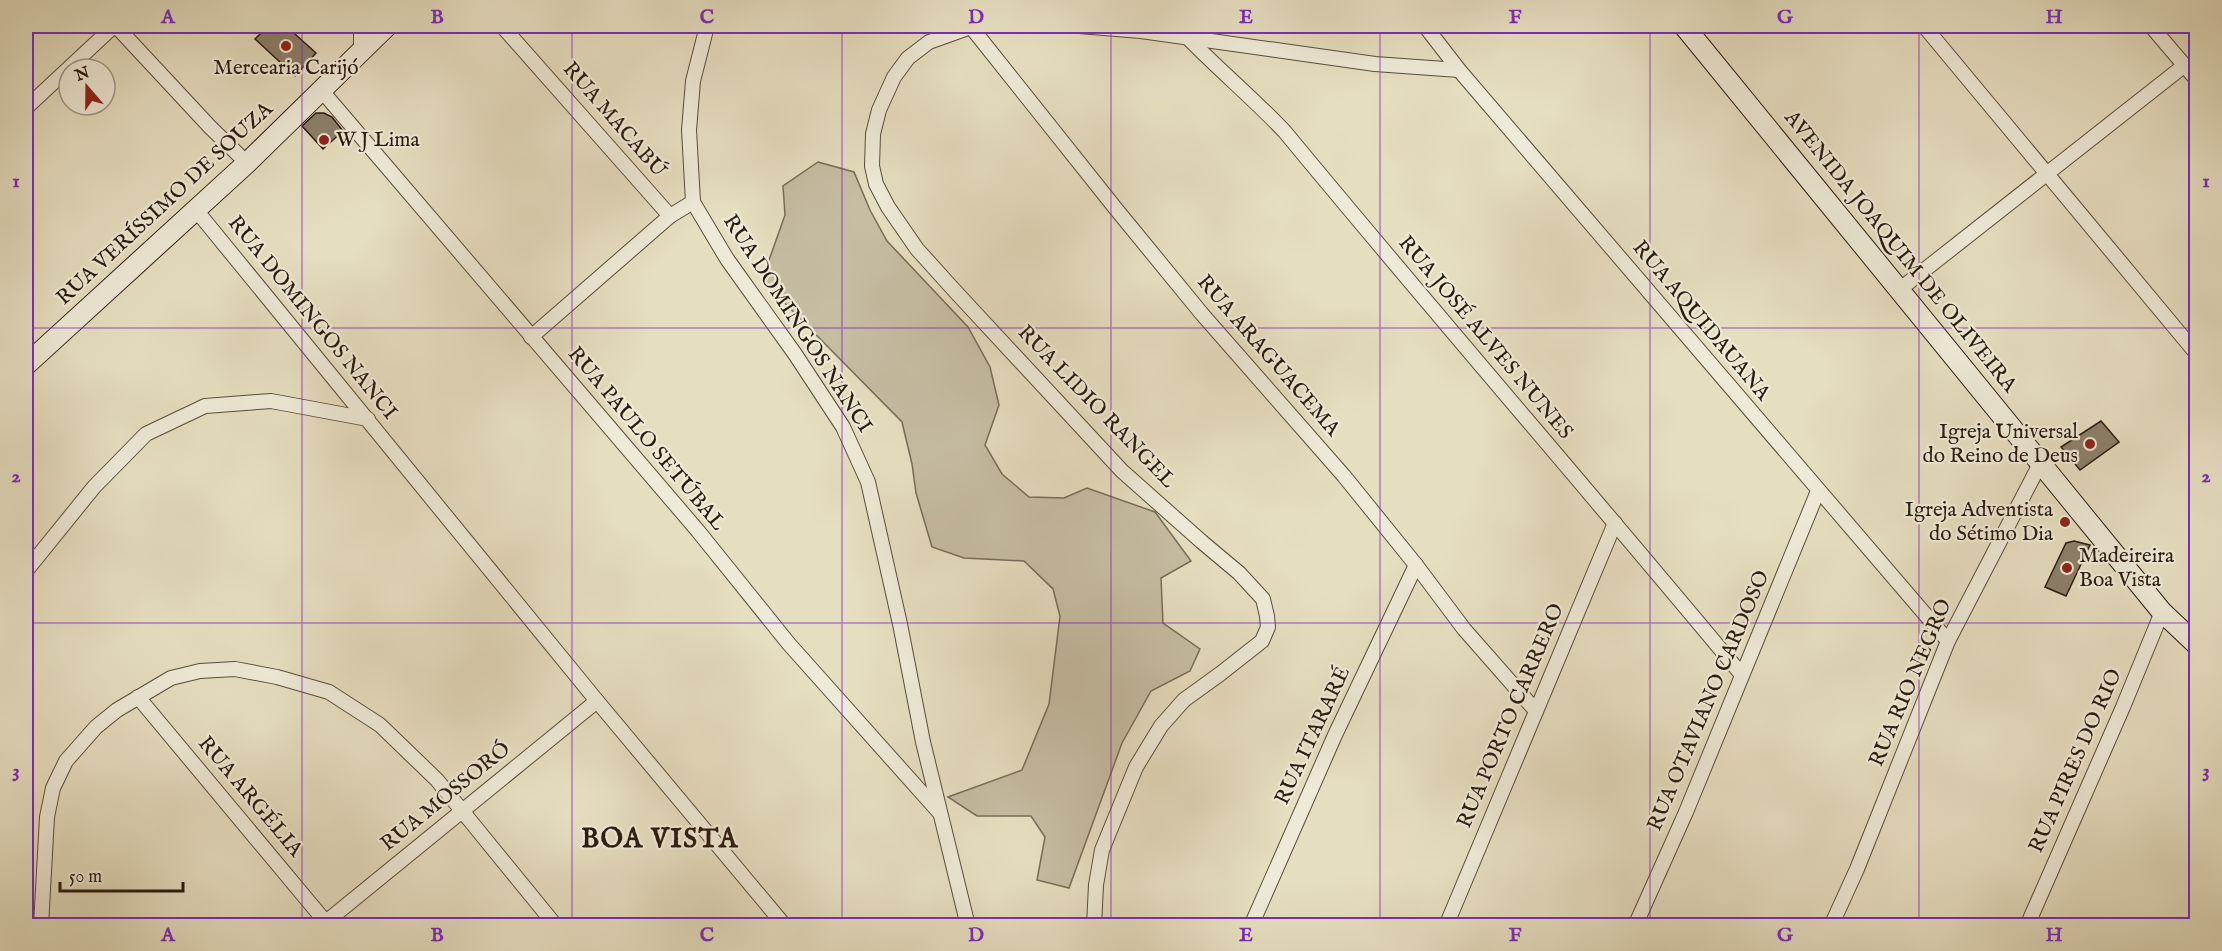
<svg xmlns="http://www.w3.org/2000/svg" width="2222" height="951" viewBox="0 0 2222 951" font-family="'IM FELL English',serif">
<rect width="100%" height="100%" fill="#e6dec1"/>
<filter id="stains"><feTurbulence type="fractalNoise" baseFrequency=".00333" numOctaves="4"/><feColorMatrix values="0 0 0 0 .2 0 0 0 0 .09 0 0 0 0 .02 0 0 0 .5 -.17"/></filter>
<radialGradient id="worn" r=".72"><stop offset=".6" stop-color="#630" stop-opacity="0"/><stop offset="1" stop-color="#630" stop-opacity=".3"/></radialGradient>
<!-- green -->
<polygon fill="#c6bda3" stroke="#786c58" stroke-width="1.5" points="818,162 854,172 870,210 887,241 968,327 990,367 999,405 985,445 1002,474 1029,497 1064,498 1087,488 1155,512 1191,561 1161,578 1163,623 1200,649 1190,671 1151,691 1122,743 1069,888 1037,880 1045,837 1031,816 977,816 948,797 1022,770 1049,704 1060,616 1053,589 1024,561 964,558 932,547 916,493 912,464 902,422 762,280 785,215 783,186"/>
<!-- building -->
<g fill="#8c806b" stroke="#2a1b0e" stroke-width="1.5">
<polygon points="268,26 286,26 316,53 295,76 255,39"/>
<polygon points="316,113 324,113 332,117 343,131 323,149 302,126"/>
<polygon points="2101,421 2119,442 2080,470 2061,447"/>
<polygon points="2074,541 2090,545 2066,596 2045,587 2066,543"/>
</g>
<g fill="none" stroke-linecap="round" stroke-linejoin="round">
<defs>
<g id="street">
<polyline points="116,26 210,127 247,163"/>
<polyline points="502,26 670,216"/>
<polyline points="707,26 693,81 689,130 693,202 727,259 795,354 843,427 868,482 900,624 923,742 968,926"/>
<polyline points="987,26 971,27 929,42 908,58 894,77 879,110 873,134 872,166 876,184 888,207 917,249 954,290 1122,471 1202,542 1239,573 1263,599 1267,616 1268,627 1262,641 1220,674 1184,700 1161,726 1136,767 1102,850 1096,885 1094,926"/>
<polyline points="1079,26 1141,31 1375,64 1459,70"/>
<polyline points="1425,26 1459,70 1948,641"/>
<polyline points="1924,26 2196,353"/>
<polyline points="2151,26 2196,79"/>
<polyline points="971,27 1116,209 1202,314 1344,476 1416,565 1464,629 1536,711"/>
<path d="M1187 37C1219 70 1254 99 1285 132 1436 315 1591 493 1742 675"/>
<polyline points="361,50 361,26"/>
<polyline points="322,91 698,531 789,644 939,812"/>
<polyline points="26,108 114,26"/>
<polyline points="196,210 597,701 785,926"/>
<polyline points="1899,290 2185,65"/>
<polyline points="531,337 670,216 693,202"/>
<polyline points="26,571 94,487 146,434 205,406 271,401 368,419"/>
<polyline points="138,697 329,926"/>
<polyline points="41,926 47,817 53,788 66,761 96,727 117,710 171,678 200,671 235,669 277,677 329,692 380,725 437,780 556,926"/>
<polyline points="321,926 597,701"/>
<polyline points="1251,926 1335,735 1416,565"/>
<polyline points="1446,926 1615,523"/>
<polyline points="1635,926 1686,812 1818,491"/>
<polyline points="1831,926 1857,869 1948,641 2041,462"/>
<polyline points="2027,926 2123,707 2162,612"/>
</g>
<g id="secondary">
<polyline points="1684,26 2162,612 2196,644"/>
<polyline points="26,365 247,163 387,26"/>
</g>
</defs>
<!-- street casing -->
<use href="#street" stroke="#594c3b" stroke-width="16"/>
<!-- secondary casing -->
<use href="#secondary" stroke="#2a1b0e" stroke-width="22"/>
<!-- street -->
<use href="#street" stroke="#efead7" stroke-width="14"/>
<!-- secondary -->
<use href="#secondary" stroke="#efead7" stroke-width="20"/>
</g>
<!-- grid -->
<path fill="none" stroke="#7b2cbf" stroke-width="1.5" stroke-opacity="0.55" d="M302 26V926M572 26V926M842 26V926M1111 26V926M1380 26V926M1650 26V926M1919 26V926M26 328H2196M26 623H2196"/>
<!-- markers -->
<g fill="#8f2418" stroke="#efead7" stroke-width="2">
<circle cx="286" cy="46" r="6"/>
<circle cx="324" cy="140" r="6"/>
<circle cx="2090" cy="444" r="6"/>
<circle cx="2065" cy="522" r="6"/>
<circle cx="2067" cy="568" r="6"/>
</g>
<g text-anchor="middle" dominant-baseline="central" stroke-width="4.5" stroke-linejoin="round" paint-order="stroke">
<!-- poi labels -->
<g font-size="21" fill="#2a1b0e" stroke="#efead7" text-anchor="start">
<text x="286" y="68" text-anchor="middle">Mercearia Carijó</text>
<text x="336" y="140">W J Lima</text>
<text x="2078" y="432" text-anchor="end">Igreja Universal<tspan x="2078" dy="24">do Reino de Deus</tspan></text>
<text x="2053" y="510" text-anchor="end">Igreja Adventista<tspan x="2053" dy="24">do Sétimo Dia</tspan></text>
<text x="2079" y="556">Madeireira<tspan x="2079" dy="24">Boa Vista</tspan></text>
</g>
<!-- street labels -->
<g font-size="21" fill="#2a1b0e" stroke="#efead7">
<text transform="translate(614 120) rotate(49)">RUA MACABÚ</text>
<text transform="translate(165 204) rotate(-43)">RUA VERÍSSIMO DE SOUZA</text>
<text transform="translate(1900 252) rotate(51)">AVENIDA JOAQUIM DE OLIVEIRA</text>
<text transform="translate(312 318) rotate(51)">RUA DOMINGOS NANCI</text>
<text transform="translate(1701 321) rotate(50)">RUA AQUIDAUANA</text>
<text transform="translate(797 324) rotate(57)">RUA DOMINGOS NANCI</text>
<text transform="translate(1485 338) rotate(50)">RUA JOSÉ ALVES NUNES</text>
<text transform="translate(1268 356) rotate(49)">RUA ARAGUACEMA</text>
<text transform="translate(1096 407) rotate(46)">RUA LIDIO RANGEL</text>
<text transform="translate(646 439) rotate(50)">RUA PAULO SETÚBAL</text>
<text transform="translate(1911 683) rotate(-67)">RUA RIO NEGRO</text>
<text transform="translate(1709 701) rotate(-67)">RUA OTAVIANO CARDOSO</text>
<text transform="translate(1511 716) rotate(-67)">RUA PORTO CARRERO</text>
<text transform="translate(1313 736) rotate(-65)">RUA ITARARÉ</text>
<text transform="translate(2076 761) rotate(-66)">RUA PIRES DO RIO</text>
<text transform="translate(250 797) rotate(50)">RUA ARGÉLIA</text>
<text transform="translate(446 797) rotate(-39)">RUA MOSSORÓ</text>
</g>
<!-- district labels -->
<g font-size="27" font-weight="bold" letter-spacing="1.5" fill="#2a1b0e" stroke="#efead7">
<text x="660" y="840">BOA VISTA</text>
</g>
</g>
<!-- margin -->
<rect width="2222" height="951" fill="none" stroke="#e6dec1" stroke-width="66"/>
<!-- north arrow -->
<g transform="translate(87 87) rotate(340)"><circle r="28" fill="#efead7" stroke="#a09787" stroke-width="1.5"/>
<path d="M0-4.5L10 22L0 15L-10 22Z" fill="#8f2418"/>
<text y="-9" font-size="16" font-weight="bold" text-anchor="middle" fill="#2a1b0e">N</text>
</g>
<!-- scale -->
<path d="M60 882v9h123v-9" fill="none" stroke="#2a1b0e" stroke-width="3"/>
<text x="69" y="882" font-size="18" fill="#2a1b0e" stroke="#efead7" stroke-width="4.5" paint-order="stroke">50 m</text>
<rect x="33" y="33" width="2156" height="885" fill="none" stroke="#7b2cbf" stroke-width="2"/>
<g font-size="20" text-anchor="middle" font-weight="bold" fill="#7b2cbf">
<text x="168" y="23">A</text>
<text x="437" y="23">B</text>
<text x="707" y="23">C</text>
<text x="976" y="23">D</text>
<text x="1246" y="23">E</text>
<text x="1515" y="23">F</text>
<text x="1785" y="23">G</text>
<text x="2054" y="23">H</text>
<text x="16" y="187">1</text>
<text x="2206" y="187">1</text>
<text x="16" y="482">2</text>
<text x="2206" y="482">2</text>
<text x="16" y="777">3</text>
<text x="2206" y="777">3</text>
<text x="168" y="941">A</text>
<text x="437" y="941">B</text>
<text x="707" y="941">C</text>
<text x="976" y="941">D</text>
<text x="1246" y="941">E</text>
<text x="1515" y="941">F</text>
<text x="1785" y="941">G</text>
<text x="2054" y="941">H</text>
</g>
<rect width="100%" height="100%" filter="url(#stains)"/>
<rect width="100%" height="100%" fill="url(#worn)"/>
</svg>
